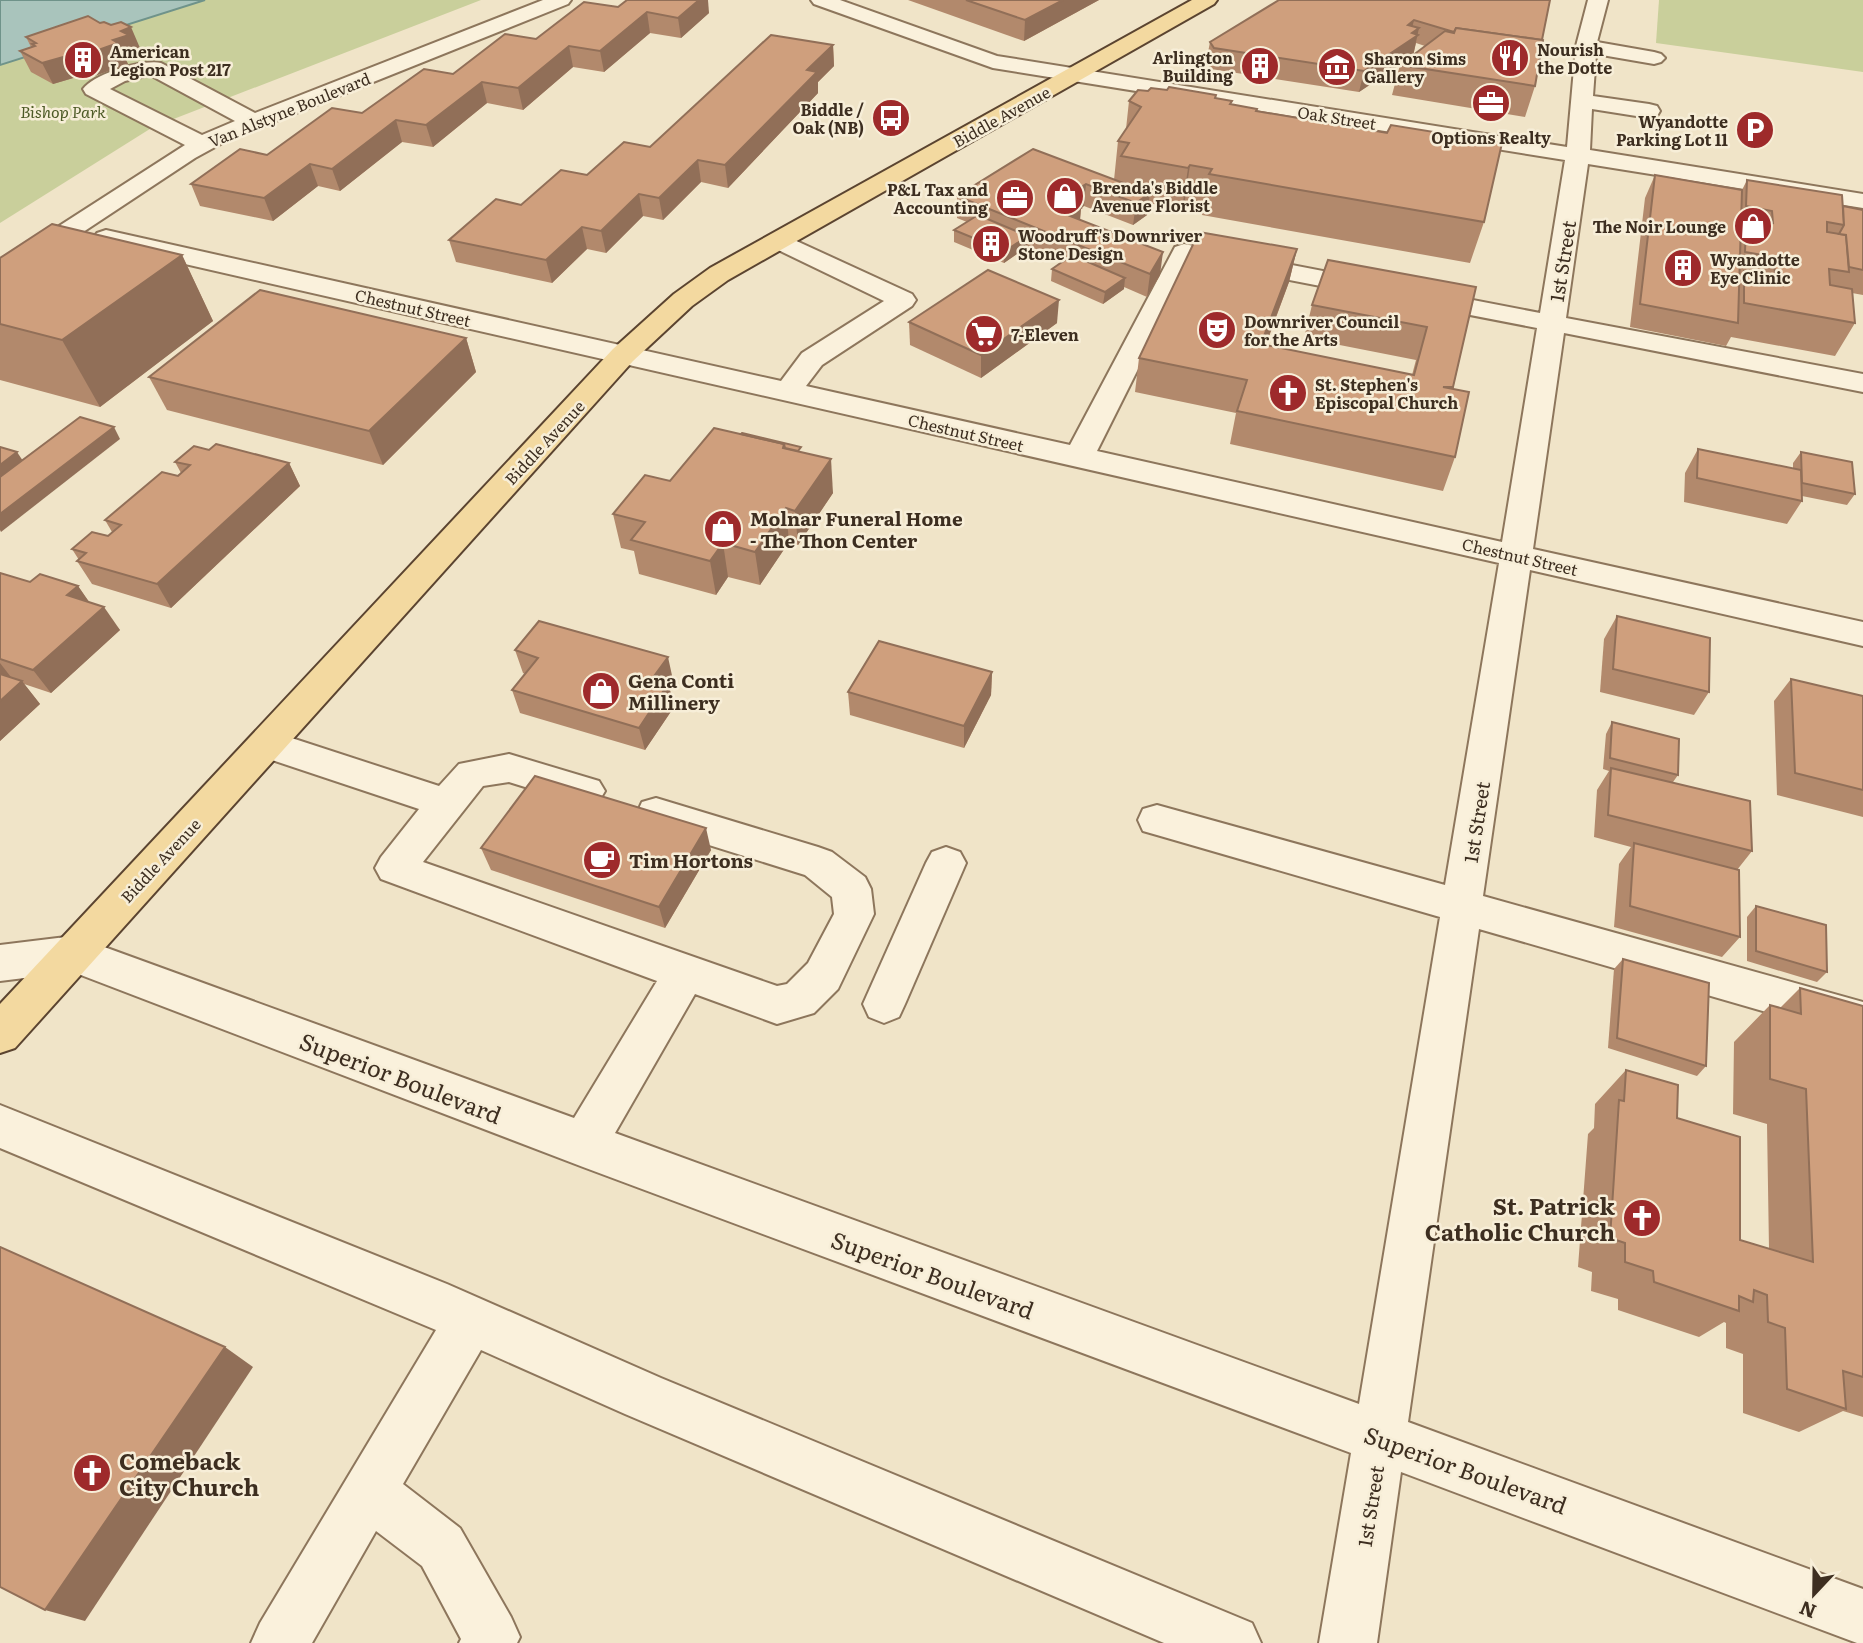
<svg xmlns="http://www.w3.org/2000/svg" width="1863" height="1643" viewBox="0 0 1863 1643" font-family="Literata,serif">
<rect width="100%" height="100%" fill="#f0e4c8"/>
<!-- green -->
<g fill="#c9cf9b">
<polygon points="205,0 481,0 153,127 0,223 0,65"/>
<polygon points="1659,0 1863,0 1863,72 1656,43"/>
</g>
<!-- water -->
<polygon fill="#a9c4bc" stroke="#6f938a" stroke-width="2" points="0,0 205,0 0,65"/>
<g fill="none" stroke-linecap="round" stroke-linejoin="round">
<defs>
<g id="minor">
<path d="M543 0H571L568 4 226 141 195 158 9 281 0 283V264L185 145 86 94 83 89C94 74 143 59 161 63L255 113ZM150 75 235 121 202 135 110 89 125 81Z"/>
<path d="M811 0H840L997 56 1567 147 1576 46 1588 0H1608L1597 42 1654 52 1661 54 1665 58 1661 62 1654 64 1596 54 1593 96 1649 104 1657 106 1660 111 1657 116 1649 118 1592 109 1590 150 1863 194V208L1588 164 1566 318 1863 374V392L1564 333 1533 549 1863 622V646L1530 570 1483 896 1863 1002V1040L1479 929 1408 1422 1863 1589V1643H1857L1401 1472 1377 1643H1319L1351 1453 583 1167 73 972 0 981V945L74 936 574 1118 657 981 381 879 375 868 381 857 419 809 254 754 249 744 254 734 267 730 439 786 459 764 509 754 599 781 605 791 599 801 586 806 509 782 483 786 423 862 777 986 787 984 808 963 834 914 832 897 805 875 642 824 637 813 642 802 656 798 818 847 832 852 865 877 871 889 874 914 838 989 814 1013 777 1024 695 994 615 1133 1359 1404 1440 917 1157 835 1143 831 1138 820 1143 809 1157 805 1445 885 1499 563 106 246 97 243 93 238 97 233 106 230 781 381 802 353 884 301 770 246 766 241 770 236 779 233 912 294 916 300 912 306 822 365 806 386 1070 445 1175 247 1184 244 1540 313 1565 160 993 68 814 4ZM1192 261 1537 328 1502 542 1097 451Z"/>
<polygon points="946,847 960,852 966,863 905,1004 899,1017 884,1023 869,1017 863,1004 926,863 932,852"/>
<polygon points="0,1105 447,1284 661,1378 1252,1623 1261,1643 1164,1643 625,1414 481,1350 403,1484 460,1528 511,1617 520,1637 517,1643 459,1643 461,1639 422,1566 376,1531 312,1643 251,1643 260,1623 436,1330 0,1148"/>
</g>
<polygon id="major" points="1192,0 1217,0 1214,4 728,280 692,306 633,361 15,1048 0,1053 0,1004 613,349 674,294 710,268"/>
</defs>
<!-- minor casing -->
<use href="#minor" stroke="#8d765c" stroke-width="4"/>
<!-- major casing -->
<use href="#major" stroke="#5b4430" stroke-width="4"/>
<!-- minor -->
<use href="#minor" fill="#faf1dc" fill-rule="evenodd"/>
<!-- major -->
<use href="#major" fill="#f3d9a0" fill-rule="evenodd"/>
</g>
<!-- wall -->
<g fill="#b2896c">
<polygon points="908,0 1099,0 1024,41"/>
<polygon points="1279,0 1542,40 1535,86 1525,117 1392,95 1400,65 1425,46 1416,43 1413,56 1359,92 1211,69 1206,63 1210,42"/>
<polygon points="618,7 709,13 681,38 650,33 604,72 573,67 523,110 487,103 433,147 402,142 340,191 318,186 273,221 200,206 191,184 267,155 453,74 536,39"/>
<polygon points="26,37 140,48 136,49 138,56 126,60 128,64 86,79 80,76 53,84 31,72 20,51 31,47"/>
<polygon points="833,45 834,66 818,82 818,93 728,188 701,182 663,220 643,216 606,253 587,249 552,283 456,262 449,240 521,205 650,147"/>
<polygon points="1167,90 1216,95 1215,98 1232,101 1231,104 1257,111 1484,222 1470,263 1202,215 1203,209 1184,206 1182,209 1148,203 1147,215 1133,225 1084,206 1081,208 1080,220 1160,275 1147,297 1124,287 1124,289 1103,304 1051,281 1052,269 1063,262 1027,247 1004,263 954,242 954,230 967,222 957,218 957,196 1114,180 1118,141 1126,129 1129,101 1148,91"/>
<polygon points="1655,175 1742,190 1747,180 1843,206 1863,210 1863,295 1852,293 1855,323 1835,356 1731,337 1726,346 1630,327 1645,198"/>
<polygon points="1297,249 1289,282 1266,345 1412,375 1416,360 1304,338 1312,305 1476,287 1453,389 1455,457 1443,491 1230,444 1236,413 1135,392 1139,358"/>
<polygon points="182,255 213,321 100,407 0,380 0,258"/>
<polygon points="909,322 1057,323 981,378 910,345"/>
<polygon points="466,338 476,372 383,465 167,410 149,377"/>
<polygon points="1698,449 1793,469 1793,463 1801,452 1855,494 1847,505 1802,496 1802,501 1787,524 1684,502 1685,473"/>
<polygon points="209,450 289,463 300,486 171,608 92,584 77,561 79,560 72,549 108,536 112,532 105,520 181,473 175,462"/>
<polygon points="801,452 833,493 798,545 789,542 760,585 728,577 716,595 639,574 634,551 621,548 613,514 670,481"/>
<polygon points="0,573 30,582 78,586 89,602 120,630 51,693 24,684 40,704 0,741"/>
<polygon points="1617,616 1709,692 1694,715 1600,692 1604,639"/>
<polygon points="515,650 673,680 669,686 674,707 645,750 520,713 512,690 525,674 523,673"/>
<polygon points="992,672 991,695 964,748 850,715 848,692"/>
<polygon points="1791,679 1863,696 1863,817 1777,795 1774,701"/>
<polygon points="1612,722 1678,775 1673,782 1752,851 1737,870 1740,937 1722,957 1614,927 1619,864 1631,847 1594,837 1597,790 1609,771 1603,769 1606,734"/>
<polygon points="481,848 711,850 665,928 491,870"/>
<polygon points="1756,906 1827,972 1817,982 1747,961 1747,917"/>
<polygon points="1623,959 1706,1066 1697,1076 1608,1048 1614,969"/>
<polygon points="1800,988 1863,1006 1863,1417 1843,1411 1799,1432 1743,1413 1743,1354 1726,1348 1726,1323 1724,1322 1699,1337 1618,1310 1618,1299 1591,1291 1592,1272 1578,1267 1588,1134 1594,1128 1595,1104 1626,1070 1677,1118 1740,1240 1769,1249 1767,1124 1733,1114 1734,1042 1770,1005 1780,1008"/>
</g>
<!-- shaded-wall -->
<g fill="#916f58">
<polygon points="699,0 708,0 709,13 681,38 678,18"/>
<polygon points="1063,0 1099,0 1024,41 1025,20"/>
<polygon points="647,12 650,33 604,72 600,51"/>
<polygon points="1414,20 1409,41 1412,33 1419,28 1413,56 1359,92 1364,71 1408,25"/>
<polygon points="131,27 140,48 136,49 138,56 126,60 128,64 86,79 76,58 113,40 121,31"/>
<polygon points="833,45 834,66 818,82 818,93 728,188 725,165 807,70"/>
<polygon points="569,46 573,67 523,110 518,88"/>
<polygon points="70,55 80,76 53,84 42,63"/>
<polygon points="482,82 487,103 433,147 426,125"/>
<polygon points="396,120 402,142 340,191 332,169"/>
<polygon points="698,160 701,182 663,220 659,198"/>
<polygon points="310,164 318,186 273,221 264,198"/>
<polygon points="1190,165 1184,206 1182,209 1188,168"/>
<polygon points="1086,184 1084,206 1059,223 1060,200"/>
<polygon points="1150,193 1147,215 1133,225 1136,203"/>
<polygon points="639,194 643,216 606,253 601,231"/>
<polygon points="1081,208 1079,231 1070,216"/>
<polygon points="582,227 587,249 552,283 546,260"/>
<polygon points="1028,236 1027,247 1004,263 1005,251"/>
<polygon points="1297,249 1289,282 1253,378 1261,344"/>
<polygon points="1163,252 1160,275 1147,297 1150,274"/>
<polygon points="182,255 213,321 100,407 62,340"/>
<polygon points="1125,278 1124,289 1103,304 1105,292"/>
<polygon points="1059,300 1057,323 981,378 981,355"/>
<polygon points="466,338 476,372 383,465 369,431"/>
<polygon points="114,427 120,439 1,532 0,530 0,514"/>
<polygon points="17,452 25,464 0,480 0,465"/>
<polygon points="831,459 833,493 798,545 795,511"/>
<polygon points="289,463 300,486 171,608 157,584"/>
<polygon points="786,508 789,542 760,585 755,552"/>
<polygon points="723,543 728,577 716,595 710,561"/>
<polygon points="78,586 94,609 67,595"/>
<polygon points="104,607 120,630 51,693 33,670"/>
<polygon points="668,657 673,680 669,686 674,707 645,750 639,728 652,679"/>
<polygon points="0,663 14,681 0,690"/>
<polygon points="992,672 991,695 964,748 964,726"/>
<polygon points="22,681 40,704 0,741 0,701"/>
<polygon points="706,828 711,850 665,928 659,907"/>
<polygon points="225,1347 253,1367 85,1621 45,1610"/>
</g>
<!-- building -->
<g fill="#cf9f7d" stroke="#916f58" stroke-width="2">
<polygon points="627,0 699,0 678,18 647,12 600,51 569,46 518,88 482,82 426,125 396,120 332,169 310,164 264,198 191,184 240,149 267,155 332,108 362,113 424,69 453,74 505,34 536,39 584,2 618,7"/>
<polygon points="966,0 1063,0 1025,20"/>
<polygon points="1279,0 1550,0 1542,40 1456,28 1454,32 1414,20 1408,25 1419,28 1412,33 1418,35 1364,71 1214,48 1210,42"/>
<polygon points="88,16 100,23 104,22 111,25 121,22 131,27 121,31 129,35 113,40 118,43 76,58 70,55 42,63 20,51 35,46 32,44 36,43 26,37"/>
<polygon points="1456,28 1543,40 1535,86 1400,65 1445,31 1454,33"/>
<polygon points="771,35 833,45 807,70 817,72 725,165 698,160 659,198 639,194 601,231 582,227 546,260 449,240 496,199 521,205 561,170 587,175 624,142 650,147"/>
<polygon points="1169,87 1216,95 1215,98 1232,101 1230,104 1257,109 1256,111 1387,133 1391,125 1502,143 1484,222 1209,174 1212,169 1190,165 1188,168 1121,156 1129,143 1118,141 1141,107 1129,101 1138,90 1148,91 1151,88 1167,90"/>
<polygon points="1033,149 1150,193 1136,203 1086,184 1060,200 1081,208 1070,216 1163,252 1150,274 957,196"/>
<polygon points="1655,175 1742,190 1738,323 1640,304"/>
<polygon points="1747,180 1842,195 1844,225 1827,222 1827,232 1846,235 1849,272 1829,269 1830,285 1852,289 1855,323 1744,303 1744,271 1775,276 1774,257 1745,252 1746,219 1773,223 1772,211 1746,206"/>
<polygon points="1843,206 1863,210 1863,270 1849,267 1846,235 1839,234 1844,225"/>
<polygon points="978,215 1028,236 1005,251 954,230"/>
<polygon points="52,224 182,255 62,340 0,324 0,258"/>
<polygon points="1199,232 1297,249 1261,344 1414,375 1427,327 1312,305 1328,260 1476,287 1453,387 1443,387 1469,392 1455,457 1237,411 1247,380 1139,358"/>
<polygon points="1072,255 1125,278 1105,292 1052,269"/>
<polygon points="988,270 1059,300 981,355 909,322"/>
<polygon points="260,290 466,338 369,431 149,377"/>
<polygon points="80,417 114,427 0,514 0,477"/>
<polygon points="714,428 784,444 783,448 831,459 795,511 786,508 755,552 723,543 710,561 631,540 645,522 613,514 645,475 670,481"/>
<polygon points="742,433 801,447 798,451 785,448 784,444 741,434"/>
<polygon points="216,444 289,463 157,584 77,561 86,553 72,549 92,532 108,536 121,525 105,520 162,472 178,476 190,465 175,462 194,446 209,450"/>
<polygon points="0,447 17,452 0,465"/>
<polygon points="1698,449 1801,470 1802,501 1697,478"/>
<polygon points="1801,452 1852,462 1855,494 1802,483"/>
<polygon points="0,573 30,582 40,574 78,586 67,595 104,607 33,670 0,659"/>
<polygon points="1617,616 1710,638 1709,692 1613,669"/>
<polygon points="539,621 668,657 652,679 668,684 639,728 512,690 538,658 515,650"/>
<polygon points="879,641 992,672 964,726 848,692"/>
<polygon points="0,674 22,681 0,701"/>
<polygon points="1791,679 1863,696 1863,790 1795,773"/>
<polygon points="1612,722 1679,739 1678,775 1610,758"/>
<polygon points="1611,768 1750,801 1752,851 1608,815"/>
<polygon points="535,776 706,828 659,907 481,848"/>
<polygon points="1634,843 1739,870 1740,937 1630,906"/>
<polygon points="1756,906 1826,925 1827,972 1756,951"/>
<polygon points="1623,959 1709,983 1706,1066 1617,1038"/>
<polygon points="1800,988 1863,1006 1863,1377 1843,1371 1846,1409 1787,1389 1785,1328 1768,1322 1767,1295 1754,1290 1753,1302 1739,1296 1739,1311 1654,1282 1653,1271 1625,1262 1625,1243 1610,1238 1619,1100 1624,1101 1626,1070 1678,1085 1677,1118 1740,1137 1740,1240 1813,1262 1806,1089 1770,1079 1770,1005 1801,1014"/>
<polygon points="0,1247 225,1347 45,1610 0,1587"/>
</g>
<!-- icons -->
<defs>
<symbol id="restaurant-disc" viewBox="-11 -11 22 22"><circle r="9.5" fill="#9e2a2b" stroke="#f7eed8"/><path d="M-5-6h1v4h1v-4h1v4h1v-4h1v5L-1.5 .5V6h-2V.5L-5-1ZM5-6V6H3V1.5H1.5Q1.5-4 5-6Z" fill="#fff"/></symbol>
<symbol id="building-disc" viewBox="-11 -11 22 22"><circle r="9.5" fill="#9e2a2b" stroke="#f7eed8"/><path d="M-4-6H4V6H1V3H-1V6H-4ZM-2.5-4.3h1.7v1.8h-1.7ZM.8-4.3h1.7v1.8H.8ZM-2.5-1h1.7V.8h-1.7ZM.8-1h1.7V.8H.8Z" fill="#fff"/></symbol>
<symbol id="museum-disc" viewBox="-11 -11 22 22"><circle r="9.5" fill="#9e2a2b" stroke="#f7eed8"/><path d="M0-6L6-3V-2H-6V-3ZM-5-1h2V3h-2ZM-1-1h2V3h-2ZM3-1h2V3H3ZM-6 4H6V6H-6Z" fill="#fff"/></symbol>
<symbol id="office-disc" viewBox="-11 -11 22 22"><circle r="9.5" fill="#9e2a2b" stroke="#f7eed8"/><path d="M-6-3h4V-5.5h4V-3h4V5H-6ZM-1-4.5V-3h2v-1.5ZM-6 0V1H6V0Z" fill="#fff"/></symbol>
<symbol id="bus-disc" viewBox="-11 -11 22 22"><circle r="9.5" fill="#9e2a2b" stroke="#f7eed8"/><path d="M-5-6H5V4H4V6H2V4H-2V6H-4V4H-5ZM-3.5-4V0h7V-4ZM-3.5 1.2v1.5H-2V1.2ZM2 1.2v1.5H3.5V1.2Z" fill="#fff"/></symbol>
<symbol id="parking-disc" viewBox="-11 -11 22 22"><circle r="9.5" fill="#9e2a2b" stroke="#f7eed8"/><path d="M-3.5-5.5H1a3.5 3.5 0 0 1 0 7H-1V5.5H-3.5ZM-1-3.4V-.6H.8a1.4 1.4 0 0 0 0-2.8Z" fill="#fff"/></symbol>
<symbol id="shop-disc" viewBox="-11 -11 22 22"><circle r="9.5" fill="#9e2a2b" stroke="#f7eed8"/><path d="M-5-2.5h2.3a2.7 3.5 0 0 1 5.4 0H5L5.5 6h-11ZM-1.5-2.5h3a1.5 2.3 0 0 0-3 0Z" fill="#fff"/></symbol>
<symbol id="theatre-disc" viewBox="-11 -11 22 22"><circle r="9.5" fill="#9e2a2b" stroke="#f7eed8"/><path d="M-5-5.5Q0-4 5-5.5V0Q5 5 0 6Q-5 5-5 0ZM-3.3-2.5H-1v1.5H-3.3ZM1-2.5H3.3v1.5H1ZM-2.8 1Q0 5.5 2.8 1Z" fill="#fff"/></symbol>
<symbol id="supermarket-disc" viewBox="-11 -11 22 22"><circle r="9.5" fill="#9e2a2b" stroke="#f7eed8"/><path d="M-6-5.5h2.5l.6 2H6L4.5 2H-2.5L-4.4-4H-6ZM-1.5 3.2a1.3 1.3 0 1 0 .1 0ZM3 3.2a1.3 1.3 0 1 0 .1 0Z" fill="#fff"/></symbol>
<symbol id="church-disc" viewBox="-11 -11 22 22"><circle r="9.5" fill="#9e2a2b" stroke="#f7eed8"/><path d="M-1.2-6h2.4v3.5h3.3v2.4h-3.3V6h-2.4V-.1h-3.3v-2.4h3.3Z" fill="#fff"/></symbol>
<symbol id="cafe-disc" viewBox="-11 -11 22 22"><circle r="9.5" fill="#9e2a2b" stroke="#f7eed8"/><path d="M-5.5-4.5H6V0H3Q3 3.5 0 3.5H-2.5Q-5.5 3.5-5.5 0ZM3-3.2v2h1.7v-2ZM-6 4.5H4V6H-6Z" fill="#fff"/></symbol>
</defs>
<g fill-rule="evenodd">
<use href="#restaurant-disc" x="1488" y="36" width="44" height="44"/>
<use href="#building-disc" x="61" y="38" width="44" height="44"/>
<use href="#building-disc" x="1238" y="44" width="44" height="44"/>
<use href="#museum-disc" x="1315" y="45" width="44" height="44"/>
<use href="#office-disc" x="1469" y="81" width="44" height="44"/>
<use href="#bus-disc" x="869" y="96" width="44" height="44"/>
<use href="#parking-disc" x="1733" y="108" width="44" height="44"/>
<use href="#shop-disc" x="1043" y="174" width="44" height="44"/>
<use href="#office-disc" x="993" y="176" width="44" height="44"/>
<use href="#shop-disc" x="1731" y="204" width="44" height="44"/>
<use href="#building-disc" x="969" y="222" width="44" height="44"/>
<use href="#building-disc" x="1661" y="246" width="44" height="44"/>
<use href="#theatre-disc" x="1195" y="308" width="44" height="44"/>
<use href="#supermarket-disc" x="962" y="312" width="44" height="44"/>
<use href="#church-disc" x="1266" y="371" width="44" height="44"/>
<use href="#shop-disc" x="701" y="507" width="44" height="44"/>
<use href="#shop-disc" x="579" y="669" width="44" height="44"/>
<use href="#cafe-disc" x="580" y="838" width="44" height="44"/>
<use href="#church-disc" x="1620" y="1196" width="44" height="44"/>
<use href="#church-disc" x="70" y="1451" width="44" height="44"/>
</g>
<g text-anchor="middle" dominant-baseline="central" stroke-width="5" stroke-linejoin="round" paint-order="stroke">
<!-- far-poi labels -->
<g font-size="16" font-weight="bold" fill="#3d2e20" stroke="#f7eed8" text-anchor="start">
<text x="1537" y="49">Nourish<tspan x="1537" dy="18">the Dotte</tspan></text>
<text x="110" y="51">American<tspan x="110" dy="18">Legion Post 217</tspan></text>
<text x="1233" y="57" text-anchor="end">Arlington<tspan x="1233" dy="18">Building</tspan></text>
<text x="1364" y="58">Sharon Sims<tspan x="1364" dy="18">Gallery</tspan></text>
<text x="864" y="109" text-anchor="end">Biddle /<tspan x="864" dy="18">Oak (NB)</tspan></text>
<text x="1728" y="121" text-anchor="end">Wyandotte<tspan x="1728" dy="18">Parking Lot 11</tspan></text>
<text x="1491" y="137" text-anchor="middle">Options Realty</text>
<text x="1092" y="187">Brenda's Biddle<tspan x="1092" dy="18">Avenue Florist</tspan></text>
<text x="988" y="189" text-anchor="end">P&amp;L Tax and<tspan x="988" dy="18">Accounting</tspan></text>
<text x="1726" y="226" text-anchor="end">The Noir Lounge</text>
<text x="1018" y="235">Woodruff's Downriver<tspan x="1018" dy="18">Stone Design</tspan></text>
<text x="1710" y="259">Wyandotte<tspan x="1710" dy="18">Eye Clinic</tspan></text>
<text x="1244" y="321">Downriver Council<tspan x="1244" dy="18">for the Arts</tspan></text>
<text x="1011" y="334">7-Eleven</text>
<text x="1315" y="384">St. Stephen's<tspan x="1315" dy="18">Episcopal Church</tspan></text>
</g>
<!-- far-street labels -->
<g font-size="16" fill="#3d2e20" stroke="#f7eed8">
<text transform="translate(289 109) rotate(-22)">Van Alstyne Boulevard</text>
<text transform="translate(1001 116) rotate(-29)">Biddle Avenue</text>
<text transform="translate(1337 117) rotate(9)">Oak Street</text>
<text transform="translate(413 307) rotate(13)">Chestnut Street</text>
<text transform="translate(966 432) rotate(13)">Chestnut Street</text>
<text transform="translate(544 442) rotate(-47)">Biddle Avenue</text>
<text transform="translate(1520 556) rotate(13)">Chestnut Street</text>
<text transform="translate(160 860) rotate(-47)">Biddle Avenue</text>
</g>
<!-- far-park labels -->
<g font-size="16" font-style="italic" fill="#4d5a26" stroke="#f7eed8">
<text x="63" y="111">Bishop Park</text>
</g>
<!-- street labels -->
<g font-size="19" fill="#3d2e20" stroke="#f7eed8">
<text transform="translate(1562 261) rotate(-81)">1st Street</text>
<text transform="translate(1476 822) rotate(-81)">1st Street</text>
<text transform="translate(1370 1506) rotate(-81)">1st Street</text>
</g>
<!-- poi labels -->
<g font-size="19" font-weight="bold" fill="#3d2e20" stroke="#f7eed8" text-anchor="start">
<text x="750" y="518">Molnar Funeral Home<tspan x="750" dy="22">- The Thon Center</tspan></text>
<text x="628" y="680">Gena Conti<tspan x="628" dy="22">Millinery</tspan></text>
<text x="629" y="860">Tim Hortons</text>
</g>
<!-- near-street labels -->
<g font-size="23" fill="#3d2e20" stroke="#f7eed8">
<text transform="translate(401 1077) rotate(21)">Superior Boulevard</text>
<text transform="translate(933 1274) rotate(20)">Superior Boulevard</text>
<text transform="translate(1466 1469) rotate(20)">Superior Boulevard</text>
</g>
<!-- near-poi labels -->
<g font-size="23" font-weight="bold" fill="#3d2e20" stroke="#f7eed8" text-anchor="end">
<text x="1615" y="1205">St. Patrick<tspan x="1615" dy="26">Catholic Church</tspan></text>
<text x="119" y="1460" text-anchor="start">Comeback<tspan x="119" dy="26">City Church</tspan></text>
</g>
</g>
<!-- north arrow -->
<g transform="translate(1814 1594) rotate(202)" stroke="#f7eed8" stroke-width="5" paint-order="stroke">
<path d="M0-5L12 26L0 18L-12 26Z" fill="#3d2e20"/>
<text y="-10" font-size="19" font-weight="bold" text-anchor="middle" fill="#3d2e20">N</text>
</g>
</svg>
